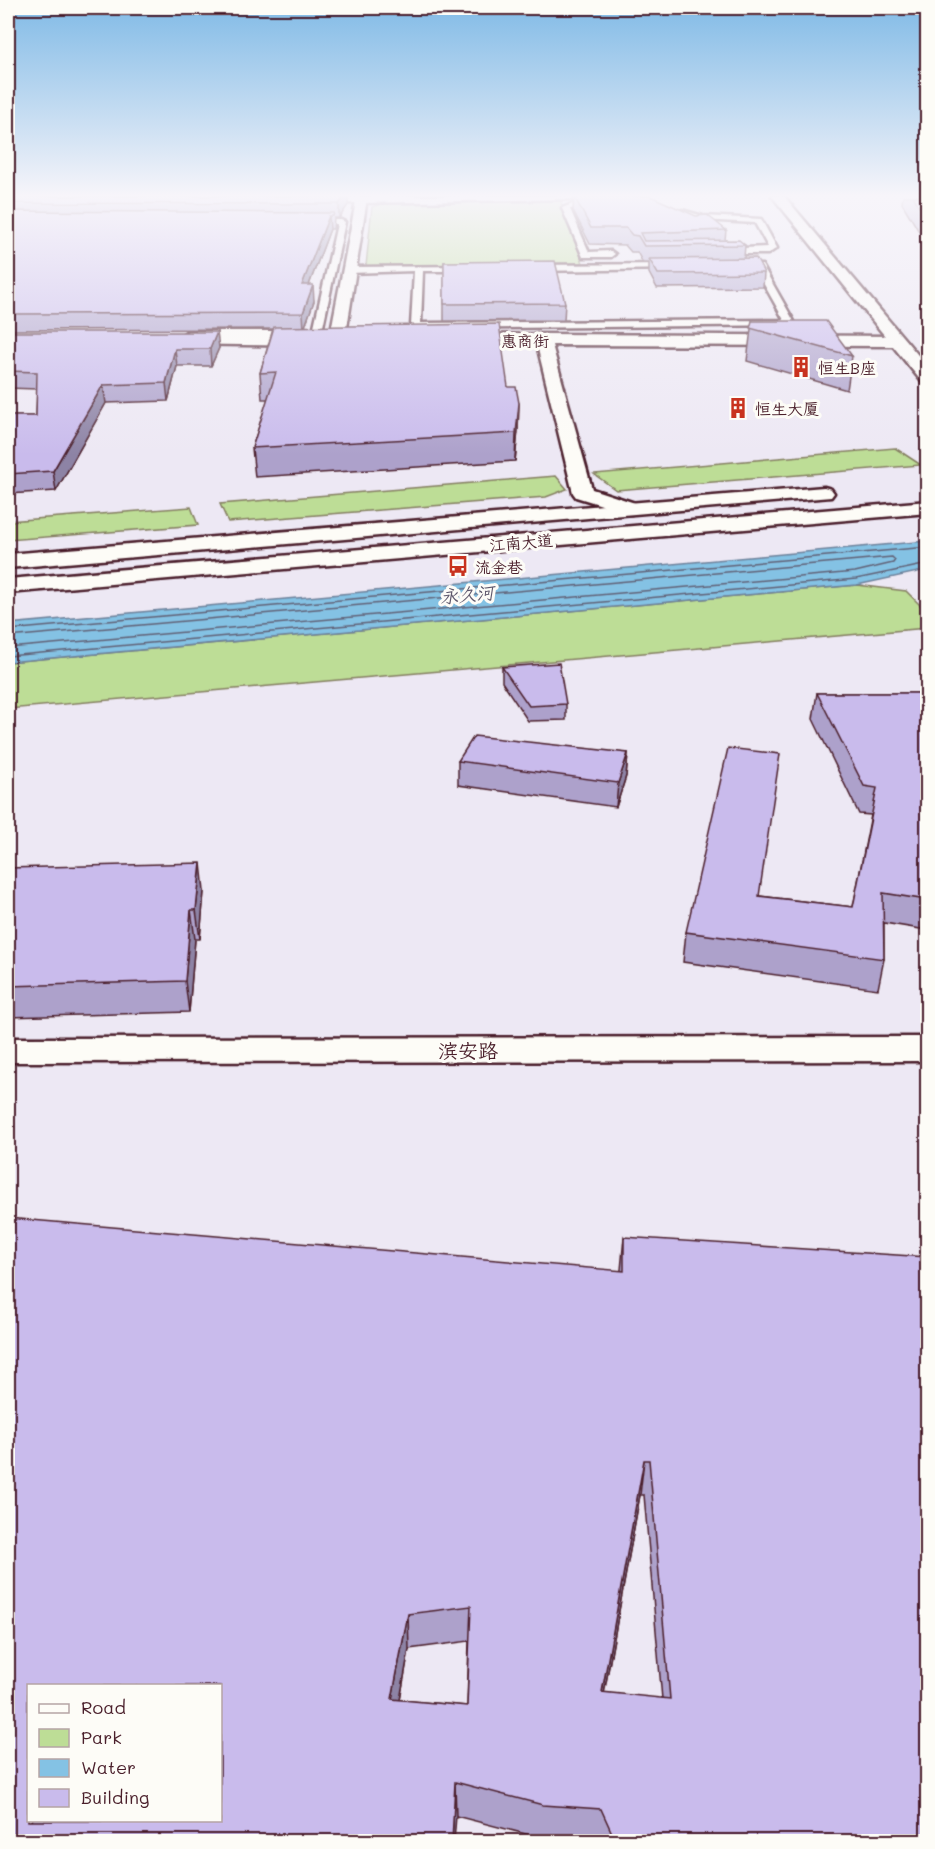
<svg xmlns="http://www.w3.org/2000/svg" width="935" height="1849" viewBox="0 0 935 1849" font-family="Mali,'LXGW WenKai TC',sans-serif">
<rect width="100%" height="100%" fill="#ede8f4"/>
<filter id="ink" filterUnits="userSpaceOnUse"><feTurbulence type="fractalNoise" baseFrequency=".0167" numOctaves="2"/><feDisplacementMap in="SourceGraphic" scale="12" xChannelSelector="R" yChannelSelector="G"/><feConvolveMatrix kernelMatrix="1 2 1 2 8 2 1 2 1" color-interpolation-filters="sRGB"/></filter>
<g filter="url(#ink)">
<!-- green -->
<g fill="#bddd96" stroke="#847e60" stroke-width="1.5">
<polygon points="562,201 561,203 583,263 366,266 372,207 381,204"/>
<polygon points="895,448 921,465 616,490 594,474"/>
<polygon points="556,476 567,489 546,497 228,522 220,504"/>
<polygon points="191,507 198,525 8,540 8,521"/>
<polygon points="857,585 906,591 927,612 927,628 8,709 8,662"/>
</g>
<!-- water -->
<polygon fill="#84c2e4" stroke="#6d819a" stroke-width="1.5" points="927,541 927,570 857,585 8,662 8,624"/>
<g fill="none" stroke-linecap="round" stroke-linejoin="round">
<!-- shore -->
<g stroke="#616075" stroke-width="1.5">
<polyline points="8,630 928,547"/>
<polyline points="8,637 892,557 895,560 893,563 855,572 8,648"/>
<polyline points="8,656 856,579 928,564"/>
</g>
<defs>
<g id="service">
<polygon points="604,202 601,206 570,209 589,252 611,251 615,254 611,257 583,257 562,208 575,203"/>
<polygon points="682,210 703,216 761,219 777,248 768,254 715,254 718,249 768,247 755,223 702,220 679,214"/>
<polygon points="306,220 341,220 345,222 321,336 184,336 183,334 188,331 313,331 337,224 303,224"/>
<polygon points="677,264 680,269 528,271 524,268 528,265"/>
<polygon points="741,264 762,265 795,323 793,325 416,329 411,326 414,271 348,273 344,270 348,267 476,266 473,271 423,271 421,323 784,320 756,270 738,269"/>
</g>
<g id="minor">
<polygon points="357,196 367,198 345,341 337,346 329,341"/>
<polygon points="543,334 898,336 906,341 898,346 552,345 592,489 638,504 641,508 638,512 631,514 576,497 573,493 537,345 456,345 448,340 456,335"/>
<polygon points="174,336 315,336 323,341 315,346 168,344 166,341"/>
</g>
<polygon id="tertiary" points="928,1037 928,1061 8,1062 8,1038"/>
<polygon id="secondary" points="386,196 579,196 573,199 304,204 298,201 304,198"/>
<g id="primary">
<polygon points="772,196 784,196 928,367 928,383 922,382"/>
<polygon points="824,487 831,489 834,493 831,497 8,568 8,554"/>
<polygon points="928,501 928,513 8,593 8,579"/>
</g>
</defs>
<!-- service casing -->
<use href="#service" stroke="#4a1f2b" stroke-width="5"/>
<!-- minor casing -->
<use href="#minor" stroke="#4a1f2b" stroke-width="5"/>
<!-- tertiary casing -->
<use href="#tertiary" stroke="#4a1f2b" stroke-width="5"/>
<!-- secondary casing -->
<use href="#secondary" stroke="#4a1f2b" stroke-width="5"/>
<!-- primary casing -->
<use href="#primary" stroke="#4a1f2b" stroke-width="5"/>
<!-- service -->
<use href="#service" fill="#fdfcf7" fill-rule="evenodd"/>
<!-- minor -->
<use href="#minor" fill="#fdfcf7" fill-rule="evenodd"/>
<!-- tertiary -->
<use href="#tertiary" fill="#fdfcf7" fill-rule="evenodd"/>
<!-- secondary -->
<use href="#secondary" fill="#fdfcf7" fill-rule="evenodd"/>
<!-- primary -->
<use href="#primary" fill="#fdfcf7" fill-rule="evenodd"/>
</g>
<!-- wall -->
<g fill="#ada1cb" stroke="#4a1f2b" stroke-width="1.5" fill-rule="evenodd">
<polygon points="8,196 348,196 348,205 339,218 334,218 333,229 330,229 309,285 314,301 305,326 508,387 519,403 518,430 515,461 255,477 252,448 268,399 262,399 260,373 273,329 8,330"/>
<polygon points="574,196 650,196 726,230 725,240 745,245 744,258 764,273 763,287 657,288 649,273 649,263 643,263 637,252 631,252 625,245 590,244 573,210"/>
<polygon points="903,196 927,196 927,245 902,203"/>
<polygon points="444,262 565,303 564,320 444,321"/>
<polygon points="752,321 852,356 847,390 747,361"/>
<polygon points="8,332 219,348 211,366 177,366 168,401 106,403 56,491 8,494 8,416 36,416 37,389 8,388"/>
<polygon points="502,667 566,704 566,720 528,721 502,682"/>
<polygon points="817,693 927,693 927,930 884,923 884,959 878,989 683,962 686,932 760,896 853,907 871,815 859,814 813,719"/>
<polygon points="628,753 626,776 616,807 458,785 458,761"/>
<polygon points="8,868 204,891 200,939 195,939 189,1012 8,1017"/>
<path d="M624 1237 927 1842H581L541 1838 456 1816 8 1842 621 1270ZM640 1495H644L662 1699 604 1693ZM469 1641 467 1706 400 1700 409 1649Z"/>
</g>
<!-- shaded-wall -->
<g fill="#8d83a5" stroke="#4a1f2b" stroke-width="1.5">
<polygon points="345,196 348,196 348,205 339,218 339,204"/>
<polygon points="329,216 330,229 303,301 302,285"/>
<polygon points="313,285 314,301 304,329 303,313"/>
<polygon points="217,332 219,348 211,366 210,349"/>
<polygon points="175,349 177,366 168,401 166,383"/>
<polygon points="103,385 106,403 56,491 53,471"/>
<polygon points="519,403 518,430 515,461 516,433"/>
<polygon points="628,753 626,776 616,807 618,783"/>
<polygon points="201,863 204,891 200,939 196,910"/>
<polygon points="191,910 195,939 189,1012 185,981"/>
<polygon points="644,1460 640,1495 598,1727 602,1692"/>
<polygon points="408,1614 409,1649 394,1734 392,1699"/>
<polygon points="455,1782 456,1816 454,1842 452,1842"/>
</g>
<!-- building -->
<g fill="#c9bbec" stroke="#4a1f2b" stroke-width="1.5" fill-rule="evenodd">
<polygon points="8,196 345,196 339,204 8,203"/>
<polygon points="574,196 650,196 696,216 707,215 726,230 640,233 644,241 739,240 745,245 644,246 638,236 632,235 626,228 591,228"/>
<polygon points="913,196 927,196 927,219"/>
<polygon points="8,211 334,213 333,216 329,216 302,285 313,285 303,313 8,314"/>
<polygon points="756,258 764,273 658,274 649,259"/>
<polygon points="555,261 565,303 444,304 444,262"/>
<polygon points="752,321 826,321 852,356 750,328"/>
<polygon points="499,324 508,387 516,387 519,403 516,433 252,448 276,372 260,373 274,327"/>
<polygon points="8,332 217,332 210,349 175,349 166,383 103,385 53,471 8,474 8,416 36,416 37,372 8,371"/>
<polygon points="559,663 566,704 529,706 502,667"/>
<polygon points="817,693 927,693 927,900 883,893 884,959 686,932 728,748 780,754 759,896 853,907 877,788 864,786"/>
<polygon points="474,736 628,753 618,783 458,761"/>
<polygon points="201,863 196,910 191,910 185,981 8,986 8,868"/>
<path d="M8 1218 624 1271V1237L927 1257V1842H616L601 1809 543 1805 455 1782 452 1842 8 1841ZM644 1460H649L670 1699 602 1692ZM471 1606 467 1706 392 1699 408 1614ZM28 1686H220V1821H28Z"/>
</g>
</g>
<!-- sky -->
<linearGradient id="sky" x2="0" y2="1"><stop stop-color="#80bae6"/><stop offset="0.43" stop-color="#f7f5fa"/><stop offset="1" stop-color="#f7f5fa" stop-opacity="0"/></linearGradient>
<rect width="935" height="455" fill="url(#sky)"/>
<!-- icons -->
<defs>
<symbol id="building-bare" viewBox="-9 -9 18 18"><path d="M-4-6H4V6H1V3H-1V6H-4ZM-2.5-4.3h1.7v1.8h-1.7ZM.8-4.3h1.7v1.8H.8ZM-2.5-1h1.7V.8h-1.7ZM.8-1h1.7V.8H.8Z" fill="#c8321e" stroke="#fdfcf7" stroke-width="2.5" paint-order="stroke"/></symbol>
<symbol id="bus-bare" viewBox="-9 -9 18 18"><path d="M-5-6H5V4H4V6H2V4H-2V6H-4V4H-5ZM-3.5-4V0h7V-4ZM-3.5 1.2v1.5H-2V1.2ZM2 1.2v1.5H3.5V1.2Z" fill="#c8321e" stroke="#fdfcf7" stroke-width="2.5" paint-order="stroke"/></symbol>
</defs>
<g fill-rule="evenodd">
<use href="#building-bare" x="786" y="352" width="30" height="30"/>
<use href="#building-bare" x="723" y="393" width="30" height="30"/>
<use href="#bus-bare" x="443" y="551" width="30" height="30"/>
</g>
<g text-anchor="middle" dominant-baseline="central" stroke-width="6" stroke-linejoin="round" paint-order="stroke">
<!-- far-street labels -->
<g font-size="16" fill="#4a1f2b" stroke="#fdfcf7">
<text x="525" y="340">惠商街</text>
<text transform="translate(521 542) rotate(-5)">江南大道</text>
</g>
<!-- far-poi labels -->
<g font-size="16" fill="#4a1f2b" stroke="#fdfcf7" text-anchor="start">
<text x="818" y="367">恒生B座</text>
<text x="755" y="408">恒生大厦</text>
<text x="475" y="566">流金巷</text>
</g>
<!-- far-water labels -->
<g font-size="18" font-style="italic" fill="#5e586c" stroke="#fdfcf7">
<text transform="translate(467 594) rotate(-5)">永久河</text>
</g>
<!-- street labels -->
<g font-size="20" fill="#4a1f2b" stroke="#fdfcf7">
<text x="468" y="1050">滨安路</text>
</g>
</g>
<!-- margin -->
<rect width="935" height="1849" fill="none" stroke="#fdfcf7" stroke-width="30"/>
<rect x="15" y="15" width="905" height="1819" fill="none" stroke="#4a1f2b" stroke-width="2" filter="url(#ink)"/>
<!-- legend -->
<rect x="27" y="1684" width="195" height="138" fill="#fdfcf7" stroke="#b5a4a5" stroke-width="1.5"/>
<rect x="39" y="1704" width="30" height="9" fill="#fdfcf7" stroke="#b5a4a5" stroke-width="1.5"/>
<text x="81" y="1714" font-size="18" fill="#4a1f2b">Road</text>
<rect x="39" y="1729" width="30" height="18" fill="#bddd96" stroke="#b5a4a5" stroke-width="1.5"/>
<text x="81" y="1744" font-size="18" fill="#4a1f2b">Park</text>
<rect x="39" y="1759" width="30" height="18" fill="#84c2e4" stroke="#b5a4a5" stroke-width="1.5"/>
<text x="81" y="1774" font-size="18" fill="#4a1f2b">Water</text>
<rect x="39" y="1789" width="30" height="18" fill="#c9bbec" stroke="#b5a4a5" stroke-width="1.5"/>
<text x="81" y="1804" font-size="18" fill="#4a1f2b">Building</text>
</svg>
